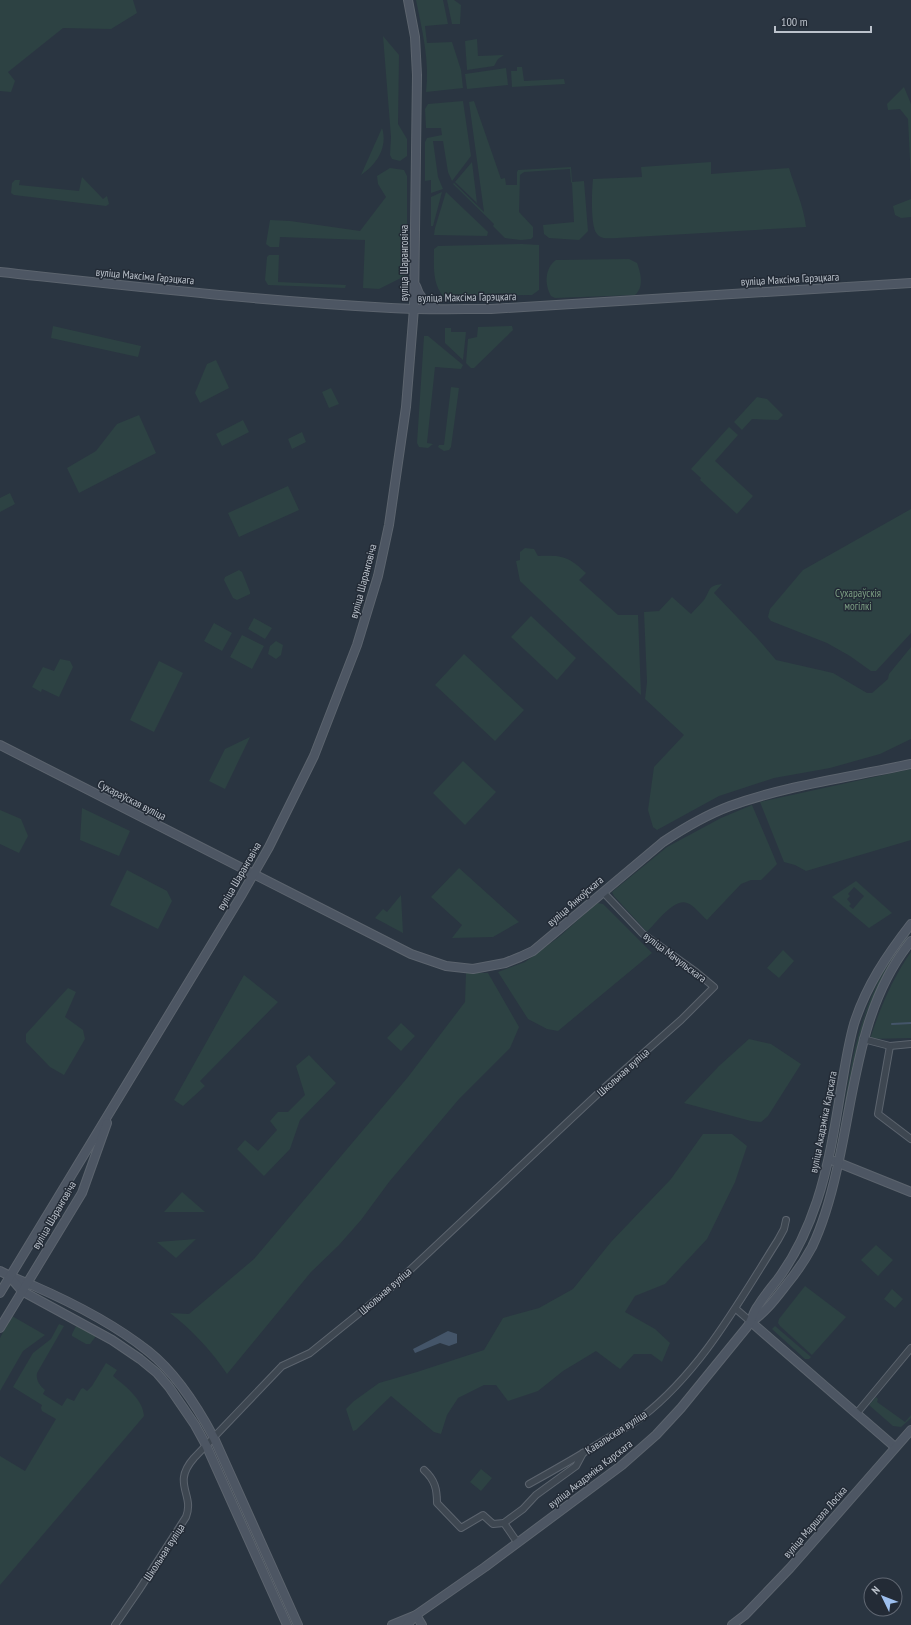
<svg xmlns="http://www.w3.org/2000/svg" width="911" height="1625" viewBox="0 0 911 1625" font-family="'PT Sans Narrow',sans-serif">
<rect width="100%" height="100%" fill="#2a3541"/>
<!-- green -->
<g fill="#2d4243" fill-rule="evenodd">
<polygon points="0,0 133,0 137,13 111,29 63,28 8,72 15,81 11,92 0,91"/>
<path d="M416 0H443L448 24 425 26 427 43 452 42 461 70 463 88 426 92C430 61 422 30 416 0Z"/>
<polygon points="447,0 454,0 461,5 460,24 452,24"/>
<polygon points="383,36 399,55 398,124 407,139 407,156 400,161 392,159 390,155 391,137"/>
<polygon points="477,39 478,56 504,55 498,59 494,66 467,70 465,41"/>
<polygon points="517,67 522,67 524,81 564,79 565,84 512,87 511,71 517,71"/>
<polygon points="506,68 508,85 467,89 465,74"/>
<polygon points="904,87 911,104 911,181 908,119 900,109 888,110 887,104"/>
<polygon points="463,101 471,156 452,181 448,172 443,141 433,141 438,177 443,189 431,193 431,180 425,181 425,142 427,138 442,135 441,128 426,128 425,109 428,104"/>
<polygon points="474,101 501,179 505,178 506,185 517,185 517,172 518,170 571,167 572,182 584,181 588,231 579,240 549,238 544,234 543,225 574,222 572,183 571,182 570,169 524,172 520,175 519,212 533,227 533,237 531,239 521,240 505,238 493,226 494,224 453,184 454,183 484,212 469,102"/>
<path d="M382 128C388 147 377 164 361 175Z"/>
<polygon points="472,162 477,203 455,182"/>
<path d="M711 162V174L789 168C795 188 804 207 806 227L617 238C610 238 602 240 597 234 590 227 592 189 593 179L642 177 641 167Z"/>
<polygon points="390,168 404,170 407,176 407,275 379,289 363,288 365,240 280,237 279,247 270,247 266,244 270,220 290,221 360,231 386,197 378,184 377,176"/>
<polygon points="82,177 103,199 107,196 109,204 106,206 14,195 11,193 12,183 15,180 20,180 19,185 79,191"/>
<polygon points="442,192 433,226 431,226 431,197"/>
<polygon points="446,192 488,232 487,236 434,235 435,228"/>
<polygon points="911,199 911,217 901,218 895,215 893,206"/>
<path d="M522 244 539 245V290L532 295 443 296C432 283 434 265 434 249L438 246Z"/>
<polygon points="269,255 279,255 278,282 346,285 345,288 268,285 265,280 267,257"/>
<path d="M629 259 637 263C641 274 644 287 635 295L555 298 551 296C544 284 545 268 556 260Z"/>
<polygon points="53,326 141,346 138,357 51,338"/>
<polygon points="512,326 513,330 474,368 471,368 466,363 468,339 477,337 478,327"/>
<polygon points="445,328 451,328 451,332 466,332 463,360 445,343"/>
<polygon points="424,336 428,336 463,365 461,369 435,367 427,443 433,444 428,448 419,447 417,443"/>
<polygon points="216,360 229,388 200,403 195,393 207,364"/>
<polygon points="451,387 459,388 451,447 449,450 444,451 438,447 439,445 444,445"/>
<polygon points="331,388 339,404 329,408 322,392"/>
<polygon points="757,397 767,399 783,415 778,420 752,419 742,430 734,422"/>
<polygon points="139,415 156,453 79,493 67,468 96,451 117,424"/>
<polygon points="243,420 249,432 222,446 216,434"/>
<polygon points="729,427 738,435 715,461 753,496 737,514 700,480 701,478 691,469"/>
<polygon points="302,432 306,442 292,449 288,439"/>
<polygon points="288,486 299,510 239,537 228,513"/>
<polygon points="10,493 15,504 0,512 0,498"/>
<polygon points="911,509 911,633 876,671 871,671 850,656 827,643 771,621 768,617 770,609 803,570"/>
<path d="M525 548 534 549 538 556C562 555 568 556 586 573L579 580 618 615H638L641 695 520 581 516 561 520 560V552Z"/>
<polygon points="239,570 242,572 250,592 250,594 237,600 233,598 224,580 225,577"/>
<path d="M722 584 714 593 757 638 776 660 833 673 867 693H872L888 679 889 674 911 647V739L880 754 830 768 774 778 719 796 657 830 653 827 648 810 654 767 684 735 645 699 647 682 644 612 659 611 672 597 691 614C695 609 700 605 704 600 711 590 707 586 722 584Z"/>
<polygon points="531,616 576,658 557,680 511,637"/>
<polygon points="254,618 272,628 265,639 248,629"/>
<polygon points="214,623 232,633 222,651 204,641"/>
<polygon points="242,635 264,646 252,669 230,657"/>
<polygon points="276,641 283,645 281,655 276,659 268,654 270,646"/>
<polygon points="464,654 524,710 495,741 435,685"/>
<polygon points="60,659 70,661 73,667 59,697 42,689 41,692 32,687 43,667 54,671"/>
<polygon points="159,661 183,673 154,732 130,720"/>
<polygon points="250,737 225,789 209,781 225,749"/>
<polygon points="463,761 496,792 465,825 433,793"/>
<polygon points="911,769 911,840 806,871 795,865 784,862 760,802"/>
<path d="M752 805 777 864 761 880H751L741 884 707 920C701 915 694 905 687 903 674 898 656 923 647 932L614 896 612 892 667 847 721 818Z"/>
<polygon points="82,808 130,831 119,856 80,840"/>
<polygon points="0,810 21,819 28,836 19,853 0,844"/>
<polygon points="459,868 519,922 493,937 452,938 462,925 431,897"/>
<polygon points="127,870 167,891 172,901 158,929 110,905"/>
<path d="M856 881 892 913 869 928 832 897ZM854 887 864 896 853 909 849 906 851 904 847 899 850 896 848 894Z"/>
<polygon points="401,895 403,933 375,918 383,909 387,912"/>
<polygon points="597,903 603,904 652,953 558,1031 547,1029 528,1019 498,972 525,962 559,937"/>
<path d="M911 932 883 975 865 1016 852 1068 839 1141C847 1090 853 1036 875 989 884 968 897 950 911 932Z"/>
<polygon points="783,950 794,961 779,978 767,968"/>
<path d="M911 952V1038L870 1039C880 1008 892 979 911 952Z"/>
<path d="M466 973H488L519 1027 510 1048 459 1099 389 1182 361 1220 339 1245 311 1272 227 1374C211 1350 192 1330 170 1313L189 1314 254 1259 408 1077 465 1002Z"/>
<polygon points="244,975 278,1002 200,1081 205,1086 183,1106 174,1100"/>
<polygon points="68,988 76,992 65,1017 83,1030 85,1039 64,1075 50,1067 26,1042 26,1034"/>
<polygon points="401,1023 415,1036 401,1051 387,1038"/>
<polygon points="749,1039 771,1044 801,1064 768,1116 761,1122 751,1121 684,1103 719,1066"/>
<polygon points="309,1055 336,1083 300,1120 290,1149 264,1176 237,1149 245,1140 258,1151 277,1130 270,1121 278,1112 288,1112 305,1095 296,1066"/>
<polygon points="703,1134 732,1134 747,1146 735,1182 707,1239 665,1284 635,1296 625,1312 655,1329 670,1343 662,1362 651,1354 634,1354 620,1369 596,1351 563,1371 538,1391 508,1401 496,1385 484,1385 458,1398 447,1415 441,1434 434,1432 391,1396 356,1430 353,1431 346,1409 354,1401 379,1383 417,1372 484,1350 503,1318 539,1308 573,1289 611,1242 671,1179"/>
<polygon points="182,1192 205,1212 164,1212"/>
<polygon points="196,1239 176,1258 157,1242"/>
<polygon points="876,1245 893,1260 878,1276 861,1260"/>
<polygon points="805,1286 846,1317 812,1355 780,1326 778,1323 779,1319"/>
<polygon points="892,1289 903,1299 895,1308 884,1299"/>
<polygon points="12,1316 45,1335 23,1351 0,1391 0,1338"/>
<path d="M59 1324 64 1326 37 1373C36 1380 39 1385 45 1390L43 1394 62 1406 67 1398 74 1401 81 1389 83 1388 87 1391 92 1386 106 1363 117 1370 113 1376C125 1386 143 1399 144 1416L0 1585V1456L25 1471 56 1419 42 1411 41 1408 42 1405 13 1387 33 1353 51 1339Z"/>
<polygon points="80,1324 95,1333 96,1336 90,1344 86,1344 72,1336 72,1334 76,1326"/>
<polygon points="775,1326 811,1357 809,1359 805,1359 772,1329"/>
<polygon points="876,1397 878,1399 877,1402 905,1422 911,1415 911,1418 901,1427 893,1426 869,1405"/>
<polygon points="481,1469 492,1478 481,1491 470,1482"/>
</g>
<!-- water -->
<polygon fill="#445569" points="448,1331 457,1334 457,1343 449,1346 440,1343 415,1353 413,1349"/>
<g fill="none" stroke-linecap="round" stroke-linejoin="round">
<!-- stream -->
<polyline stroke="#445569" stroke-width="2" points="892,1024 911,1023"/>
<defs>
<g id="street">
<polyline points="863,1039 890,1046 911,1044"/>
<polyline points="890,1046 878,1114 911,1139"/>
<polyline points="736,1309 751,1322"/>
<polyline points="857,1413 911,1348"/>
<path d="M424 1470C435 1480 437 1489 437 1503L461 1528 483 1515 493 1524 504 1523 523 1509 536 1495 576 1466 583 1453"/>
<path d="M529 1484C556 1469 582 1454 608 1438 619 1431 632 1425 642 1417 702 1370 738 1303 778 1240L784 1229 786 1220"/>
<polyline points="504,1523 517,1542"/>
<path d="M115 1625 139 1590 186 1517C195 1494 171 1484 194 1458L282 1366 310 1353 393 1286 604 1088 681 1020 714 987 696 972 643 934 603 892"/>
</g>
<g id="secondary">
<path d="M0 272C130 286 260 301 391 308 424 310 458 309 491 309L911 283"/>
<path d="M416 286C419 297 426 304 436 308"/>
<path d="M0 745 411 954 446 966 473 969 505 963 520 957 533 951 545 941 663 842C684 828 706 815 730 806 788 785 851 777 911 764"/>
<polyline points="834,1161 911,1192"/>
<path d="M0 1271C11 1277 22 1281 34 1286 73 1303 114 1324 148 1351 176 1373 197 1406 214 1438L298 1625"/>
<polyline points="10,1277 22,1291 112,1340 140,1359 157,1373 169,1387 195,1425 206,1445 287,1625"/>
<polyline points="0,1293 241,896 269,847 314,756 357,645 378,576 389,525 406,407 414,308 417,75 415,37 408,0"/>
<path d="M751 1322C766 1312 776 1298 787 1284 796 1273 805 1260 812 1247 824 1222 831 1196 837 1169 855 1091 859 1005 911 941"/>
<polyline points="751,1322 895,1447"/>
<polyline points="0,1328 82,1193 107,1123"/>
<polyline points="416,1615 422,1625"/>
<polyline points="392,1625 414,1616"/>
<path d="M407 1625 416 1615 485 1567 622 1465 656 1435 681 1408 747 1327C752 1321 753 1312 758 1306 764 1296 771 1288 778 1279 795 1256 808 1228 817 1201 829 1165 835 1126 841 1089 845 1067 848 1045 854 1024 866 986 887 955 911 924"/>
<polyline points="732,1625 745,1615 790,1568 911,1430"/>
</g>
</defs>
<!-- street casing -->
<use href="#street" stroke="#5c646e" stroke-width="8"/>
<!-- secondary casing -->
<use href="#secondary" stroke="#5c646e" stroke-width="10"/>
<!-- street -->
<use href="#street" stroke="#3e4751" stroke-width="6"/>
<!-- secondary -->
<use href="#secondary" stroke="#4d5663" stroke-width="8"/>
</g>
<g text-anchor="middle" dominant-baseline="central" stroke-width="3" stroke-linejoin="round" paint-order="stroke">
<!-- street labels -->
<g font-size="11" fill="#bbc2cb" stroke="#232b36">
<text transform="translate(404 263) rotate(-90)">вуліца Шаранговіча</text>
<text transform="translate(145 276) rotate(5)">вуліца Максіма Гарэцкага</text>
<text transform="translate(790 279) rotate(-3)">вуліца Максіма Гарэцкага</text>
<text transform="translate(467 297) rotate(-1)">вуліца Максіма Гарэцкага</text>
<text transform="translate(363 581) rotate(-75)">вуліца Шаранговіча</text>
<text transform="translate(132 800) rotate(27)">Сухараўская вуліца</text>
<text transform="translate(239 876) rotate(-60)">вуліца Шаранговіча</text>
<text transform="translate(575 901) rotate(-41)">вуліца Янкоўскага</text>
<text transform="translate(675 957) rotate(37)">вуліца Мачульскага</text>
<text transform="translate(623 1072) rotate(-42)">Школьная вуліца</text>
<text transform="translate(823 1122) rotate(-79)">вуліца Акадэміка Карскага</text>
<text transform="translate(54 1215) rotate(-60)">вуліца Шаранговіча</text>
<text transform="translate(385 1291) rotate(-41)">Школьная вуліца</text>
<text transform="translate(616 1432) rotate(-33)">Кавальская вуліца</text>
<text transform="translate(590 1474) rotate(-38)">вуліца Акадэміка Карскага</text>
<text transform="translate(815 1522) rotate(-49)">вуліца Маршала Лосіка</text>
<text transform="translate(164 1552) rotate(-57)">Школьная вуліца</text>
</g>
<!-- park labels -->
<g font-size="11" fill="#7c9e83" stroke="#232b36">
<text x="858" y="593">Сухараўскія<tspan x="858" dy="13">могілкі</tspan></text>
</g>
</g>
<!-- north arrow -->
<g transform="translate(883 1597) rotate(313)"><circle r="19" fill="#232b36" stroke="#606772"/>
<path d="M0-3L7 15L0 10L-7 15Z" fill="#9dbfee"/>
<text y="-6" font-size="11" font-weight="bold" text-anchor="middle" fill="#bbc2cb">N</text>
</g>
<!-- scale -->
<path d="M775 26v6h96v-6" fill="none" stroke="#bbc2cb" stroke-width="2"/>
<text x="781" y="26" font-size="12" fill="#bbc2cb" stroke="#232b36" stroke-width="3" paint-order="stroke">100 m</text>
</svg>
